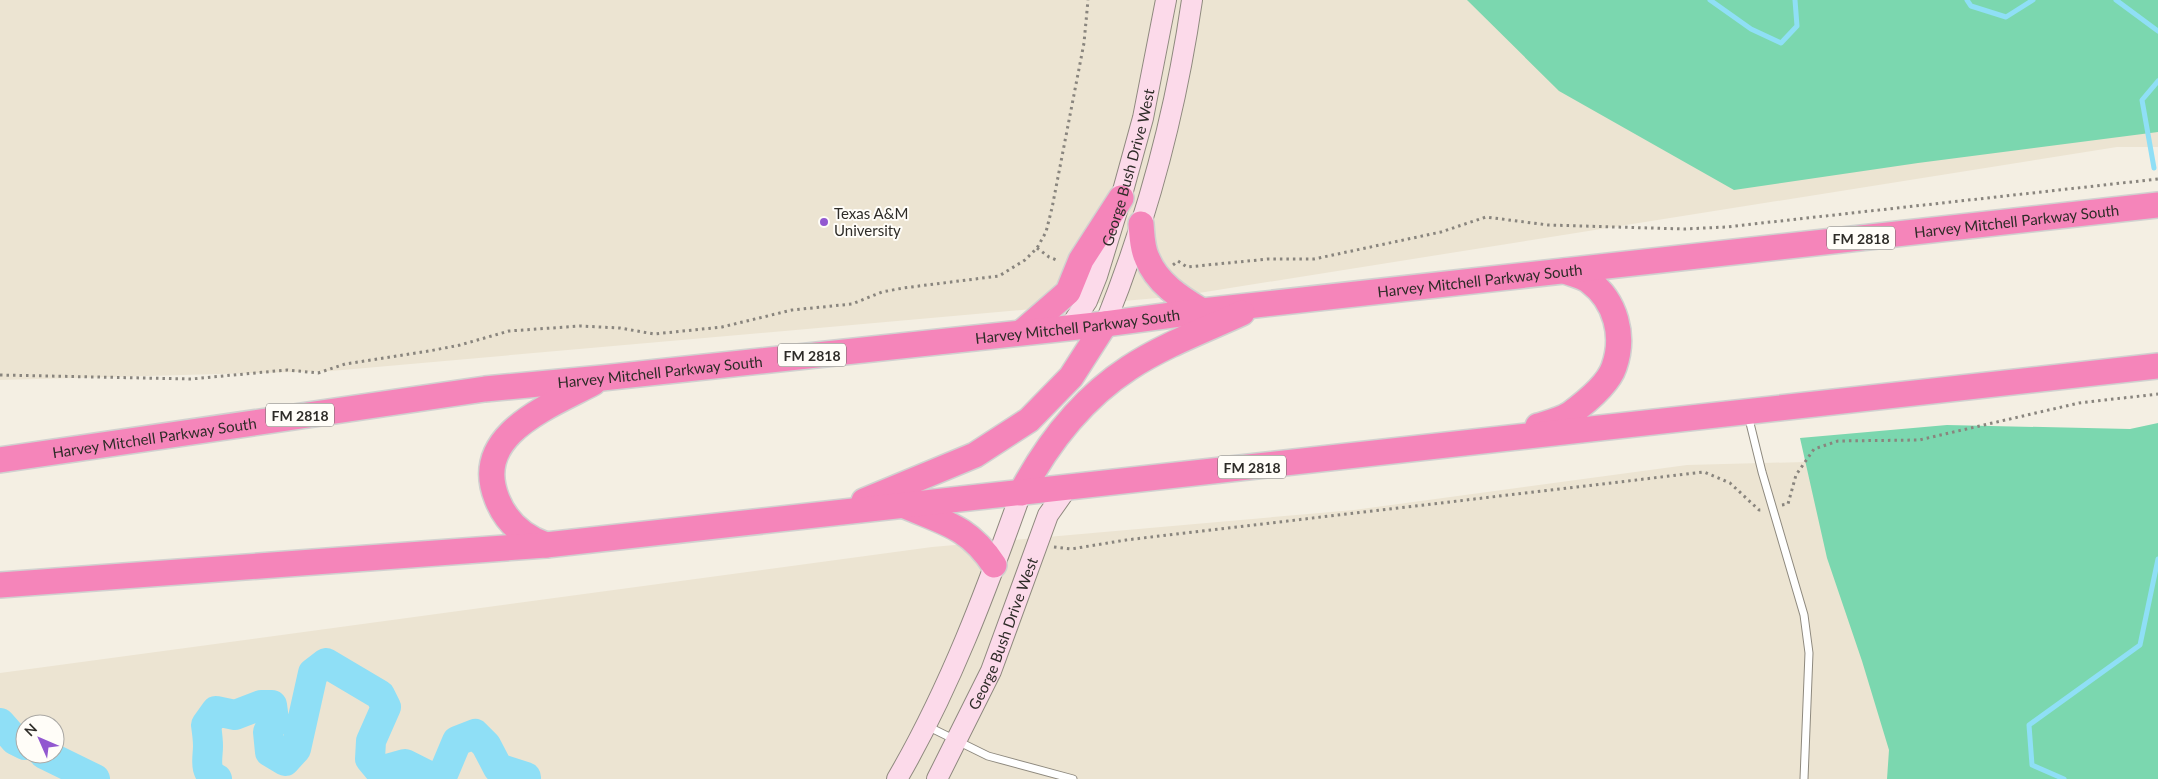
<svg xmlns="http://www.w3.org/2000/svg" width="2158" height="779" viewBox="0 0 2158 779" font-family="Lato,sans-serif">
<rect width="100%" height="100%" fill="#f4efe3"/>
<!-- built -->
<g fill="#ece4d2" fill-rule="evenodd">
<polygon points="0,0 2158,0 2158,147 2117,147 1180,296 331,371 0,380"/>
<path d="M2072 455 2158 779H0V673L932 547 1354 510 1687 465ZM25 724H55V754H25Z"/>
</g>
<!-- forest -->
<g fill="#7bd7af">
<polygon points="1467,0 2158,0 2158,132 1918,163 1734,190 1559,91"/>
<polygon points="2158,423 2158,779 1887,779 1889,750 1862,661 1827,558 1800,438 1947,425 2130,429"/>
</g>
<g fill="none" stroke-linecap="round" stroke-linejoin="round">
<!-- stream -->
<g stroke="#8fdff6" stroke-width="5">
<polyline points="1710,0 1751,29 1781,43 1797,26 1795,0"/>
<polyline points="1967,0 1971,6 2006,17 2033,0"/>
<polyline points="2116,0 2158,31"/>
<polyline points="2154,168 2142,100 2158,81"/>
<polyline points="2064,779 2032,765 2029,725 2140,645 2158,559"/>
</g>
<!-- river -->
<g stroke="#8fdff6" stroke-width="30">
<polyline points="0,723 15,740 25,745"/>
<polyline points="44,754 95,779"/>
<path d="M217 779C203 772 208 758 208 746 208 739 207 732 206 725L216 711 235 715 261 705H272L274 720 268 732 270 752 285 761 296 749 313 673 326 663 380 695 386 707 371 741 370 759 380 771 405 764 433 778 444 772 457 741 475 734 486 745 498 768 526 777V779"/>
</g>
<defs>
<g id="lane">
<polyline points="1748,415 1762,472 1804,615 1809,653 1804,779"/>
<polyline points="927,726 988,756 1073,779"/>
</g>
<g id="secondary">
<path d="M1105 324C1147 220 1176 111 1192 0"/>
<path id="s1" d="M1070 327 1087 301 1097 276 1121 198 1143 118 1166 0"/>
<path d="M897 779C950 688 986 591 1021 493"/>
<path id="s2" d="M937 779 991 671 1048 515 1067 488"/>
</g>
<g id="highway">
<path d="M1141 224C1142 235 1142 248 1147 258 1157 283 1179 297 1202 311"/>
<polyline points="1022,332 1068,292 1081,260 1121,198"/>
<path d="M1538 426C1548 423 1561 420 1570 414 1585 403 1608 385 1614 367 1625 336 1616 301 1589 281 1583 276 1572 274 1565 271"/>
<path id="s3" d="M0 460 485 389 602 378 1105 324 1202 311 2158 205"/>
<path d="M1021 493C1047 444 1083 398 1129 368 1164 345 1205 330 1242 313"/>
<polyline points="864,501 975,455 1029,420 1071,377 1105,324"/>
<path d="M905 506C945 523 969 527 994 565"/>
<path d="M546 545C524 537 506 522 497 499 471 435 548 407 593 383"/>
<polyline points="0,585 546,545 2158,366"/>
</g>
</defs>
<!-- lane casing -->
<use href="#lane" stroke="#8e897e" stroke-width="9"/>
<!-- secondary casing -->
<use href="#secondary" stroke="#8e897e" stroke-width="22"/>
<!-- highway casing -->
<use href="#highway" stroke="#d1d1d0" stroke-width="28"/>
<!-- path -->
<g stroke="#89857e" stroke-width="3" stroke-dasharray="2.5 4" stroke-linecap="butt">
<polyline points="1037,248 1049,257 1059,261"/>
<polyline points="1173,265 1178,261 1187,267 1268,259 1314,259 1441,232 1486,217 1548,225 1684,229 1726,227 2158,179"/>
<polyline points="0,375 191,379 287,370 318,373 345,364 429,351 460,345 509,331 580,326 620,328 654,334 722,327 792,310 852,304 882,292 903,288 999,276 1025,260 1037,248 1046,232 1052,208 1084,43 1088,0"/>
<polyline points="1782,505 1788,504 1796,475 1814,449 1838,441 1919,440 2079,403 2158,394"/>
<polyline points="1054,547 1071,549 1126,540 1704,472 1730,483 1759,510 1762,510"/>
</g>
<!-- lane -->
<use href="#lane" stroke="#fff" stroke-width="7"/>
<!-- secondary -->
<use href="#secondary" stroke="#fcdaea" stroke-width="20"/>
<!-- highway -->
<use href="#highway" stroke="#f585ba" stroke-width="25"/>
</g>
<!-- markers -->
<circle fill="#9258d0" stroke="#fffdf8" stroke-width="2" cx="824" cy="222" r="5"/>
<g text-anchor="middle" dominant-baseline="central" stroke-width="4" stroke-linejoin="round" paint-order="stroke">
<!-- shield labels -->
<g fill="#fffdf8" stroke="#6d6b66" stroke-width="1">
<rect x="1827" y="226.5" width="68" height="23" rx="4"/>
<rect x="778" y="343.5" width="68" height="23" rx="4"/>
<rect x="266" y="403.5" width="68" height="23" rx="4"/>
<rect x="1218" y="455.5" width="68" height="23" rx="4"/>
</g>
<g font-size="14" font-weight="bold" fill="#2e2c28">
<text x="1861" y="238">FM 2818</text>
<text x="812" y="355">FM 2818</text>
<text x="300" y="415">FM 2818</text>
<text x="1252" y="467">FM 2818</text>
</g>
<!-- street labels -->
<g font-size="15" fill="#2e2c28" stroke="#fffdf8">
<text stroke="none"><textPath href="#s1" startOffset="171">George Bush Drive West</textPath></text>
<text stroke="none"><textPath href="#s3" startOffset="2031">Harvey Mitchell Parkway South</textPath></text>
<text stroke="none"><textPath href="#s3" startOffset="1491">Harvey Mitchell Parkway South</textPath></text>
<text stroke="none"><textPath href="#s3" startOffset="1086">Harvey Mitchell Parkway South</textPath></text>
<text stroke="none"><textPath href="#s3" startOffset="666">Harvey Mitchell Parkway South</textPath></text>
<text stroke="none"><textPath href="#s3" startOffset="156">Harvey Mitchell Parkway South</textPath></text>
<text stroke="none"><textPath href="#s2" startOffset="160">George Bush Drive West</textPath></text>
</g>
<!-- poi labels -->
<g font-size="15" fill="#2e2c28" stroke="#fffdf8" text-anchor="start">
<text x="834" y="213">Texas A&amp;M<tspan x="834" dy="17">University</tspan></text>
</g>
</g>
<!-- north arrow -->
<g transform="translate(40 739) rotate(315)"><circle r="24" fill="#fffdf8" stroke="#aba9a5"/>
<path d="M0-4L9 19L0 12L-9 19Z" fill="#9258d0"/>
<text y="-8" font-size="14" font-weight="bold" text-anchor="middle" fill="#2e2c28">N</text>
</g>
</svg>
